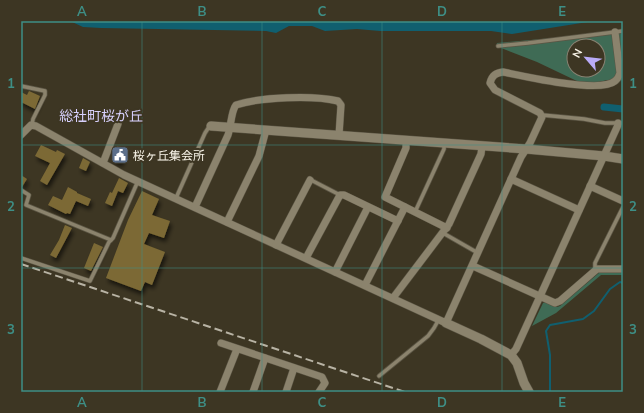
<svg xmlns="http://www.w3.org/2000/svg" width="644" height="413" viewBox="0 0 644 413" font-family="Mulish,'Noto Sans JP',sans-serif">
<defs>
<filter id="shadow"><feDropShadow dx="2" dy="4" stdDeviation="2" flood-color="#0009"/></filter>
</defs>
<rect width="100%" height="100%" fill="#3d3623"/>
<!-- green -->
<g fill="#3f6b55" fill-rule="evenodd">
<path d="M623 29V79L617 84 610 86 608 80 593 83 579 82 537 62 496 46 497 43 564 37ZM574 46H598V70H574Z"/>
<polygon points="600,272 623,272 623,275 601,275 556,313 532,326 543,303 546,302 557,307 560,306"/>
</g>
<!-- water -->
<polygon fill="#105f6f" points="70,21 594,21 512,34 491,31 380,31 357,29 325,31 312,26 289,26 276,33 266,31 101,28 83,27"/>
<g fill="none" stroke-linecap="round" stroke-linejoin="round">
<!-- stream -->
<polyline stroke="#105f6f" stroke-width="2" points="550,392 550,355 546,331 550,325 583,319 594,311 610,289 620,282 623,283"/>
<!-- canal -->
<polyline stroke="#105f6f" stroke-width="7" points="604,107 623,109"/>
</g>
<!-- building -->
<g fill="#7c6935" filter="url(#shadow)">
<polygon points="29,91 40,96 35,109 21,102 21,92 27,95"/>
<polygon points="41,145 56,152 57,150 65,154 47,185 40,181 50,163 35,156"/>
<polygon points="117,146 126,148 121,163 112,160"/>
<polygon points="83,158 90,162 86,171 79,168"/>
<polygon points="21,175 27,179 22,187 21,187"/>
<polygon points="119,178 128,183 123,193 118,191 112,206 105,203 110,192 112,193"/>
<polygon points="68,187 77,192 77,193 91,199 88,206 76,201 70,214 67,213 66,214 48,205 53,196 62,200"/>
<polygon points="142,191 159,199 152,215 170,221 164,238 149,233 144,244 165,252 152,285 145,282 141,291 106,278 128,220"/>
<polygon points="65,225 72,228 56,258 50,255 59,240"/>
<polygon points="94,243 103,247 91,271 84,268"/>
</g>
<g fill="none" stroke-linecap="round" stroke-linejoin="round">
<defs>
<g id="service">
<polyline points="498,46 528,43 623,31"/>
<polyline points="21,86 45,91 45,95 33,119 32,125"/>
<polyline points="97,112 117,119 118,124"/>
<polyline points="542,115 584,119 605,123 623,123"/>
<polyline points="310,180 311,180 340,195"/>
<polyline points="21,190 29,195 26,205 111,240"/>
<polyline points="176,198 205,133 209,127 211,126"/>
<polyline points="415,212 444,149 444,144"/>
<polyline points="443,233 478,253"/>
<polyline points="21,258 90,281 109,242 113,238 138,181"/>
<polyline points="595,271 595,263 623,207"/>
<polyline points="379,376 428,336 434,328 439,319"/>
</g>
<g id="minor">
<path d="M21 135 31 125 36 126 124 175 446 323 521 157 530 143 542 117 540 113 495 90 490 83C492 75 496 73 503 72 523 76 600 94 615 81 618 79 619 76 620 73L615 32"/>
<polyline points="406,141 406,148 385,197 447,228"/>
<polyline points="103,163 118,124"/>
<polyline points="511,179 579,210"/>
<polyline points="590,186 623,201"/>
<path d="M195 207 228 135C231 127 231 111 236 105 261 97 313 95 338 101L341 105 339 135"/>
<polyline points="227,222 259,156 266,130"/>
<polyline points="276,245 310,180"/>
<polyline points="306,258 340,195 344,195 398,221"/>
<polyline points="473,266 555,303 560,301 597,269 623,269"/>
<polyline points="335,272 368,207"/>
<polyline points="365,285 405,207"/>
<polyline points="393,298 449,224 481,154 482,146"/>
<polyline points="221,343 322,377 325,383 319,392"/>
<polyline points="511,355 516,349 618,125 618,123"/>
<polyline points="220,392 237,349"/>
<polyline points="253,392 265,358"/>
<polyline points="286,392 294,368"/>
</g>
<g id="tertiary">
<polyline points="211,126 526,149 604,156 623,159"/>
<polyline points="446,323 481,339 511,355 517,363 524,383 529,392"/>
</g>
</defs>
<!-- service casing -->
<use href="#service" stroke="#5b5544" stroke-width="5"/>
<!-- minor casing -->
<use href="#minor" stroke="#5b5544" stroke-width="8"/>
<!-- tertiary casing -->
<use href="#tertiary" stroke="#5b5544" stroke-width="10"/>
<!-- service -->
<use href="#service" stroke="#8b836d" stroke-width="3.5"/>
<!-- minor -->
<use href="#minor" stroke="#8b836d" stroke-width="7"/>
<!-- tertiary -->
<use href="#tertiary" stroke="#8b836d" stroke-width="9"/>
<!-- rail -->
<polyline stroke="#b8b3a4" stroke-width="2" stroke-dasharray="8 4" stroke-linecap="butt" points="21,264 405,392"/>
</g>
<!-- grid -->
<path fill="none" stroke="#3e8f86" stroke-width="1" stroke-opacity="0.55" d="M142 21V392M262 21V392M382 21V392M502 21V392M21 145H623M21 268H623"/>
<!-- icons -->
<defs>
<symbol id="civic-square" viewBox="-11 -11 22 22"><rect x="-9" y="-9" width="18" height="18" rx="4" fill="#5c6f8a" stroke="#3d3623"/><path d="M-.6-6.5H3V-4.5H.6V-3L4-1V1h2V6H-6V1h2V-1L-.6-3ZM-1.2 2.5V6h2.4V2.5Z" fill="#fff"/></symbol>
</defs>
<g fill-rule="evenodd">
<use href="#civic-square" x="110" y="145" width="20" height="20"/>
</g>
<g text-anchor="middle" dominant-baseline="central" stroke-width="4" stroke-linejoin="round" paint-order="stroke">
<!-- poi labels -->
<g font-size="12" fill="#f8f4e8" stroke="#3d3623" text-anchor="start">
<text x="133" y="155">桜ヶ丘集会所</text>
</g>
<!-- quarter labels -->
<g font-size="14" fill="#d7d0fc" stroke="#3d3623">
<text x="101" y="116">総社町桜が丘</text>
</g>
</g>
<!-- border -->
<rect width="644" height="413" fill="none" stroke="#3d3623" stroke-width="44"/>
<!-- north arrow -->
<g transform="translate(586 58) rotate(298)"><circle r="19" fill="#3d3623" stroke="#888272"/>
<path d="M0-3L7 15L0 10L-7 15Z" fill="#b9abf7"/>
<text y="-6" font-size="11" font-weight="bold" text-anchor="middle" fill="#f8f4e8">N</text>
</g>
<rect x="22" y="22" width="600" height="369" fill="none" stroke="#3e8f86" stroke-width="1.5"/>
<g font-size="13" text-anchor="middle" font-weight="bold" fill="#3e8f86">
<text x="82" y="16">A</text>
<text x="202" y="16">B</text>
<text x="322" y="16">C</text>
<text x="442" y="16">D</text>
<text x="562" y="16">E</text>
<text x="11" y="88">1</text>
<text x="633" y="88">1</text>
<text x="11" y="211">2</text>
<text x="633" y="211">2</text>
<text x="11" y="334">3</text>
<text x="633" y="334">3</text>
<text x="82" y="407">A</text>
<text x="202" y="407">B</text>
<text x="322" y="407">C</text>
<text x="442" y="407">D</text>
<text x="562" y="407">E</text>
</g>
</svg>
